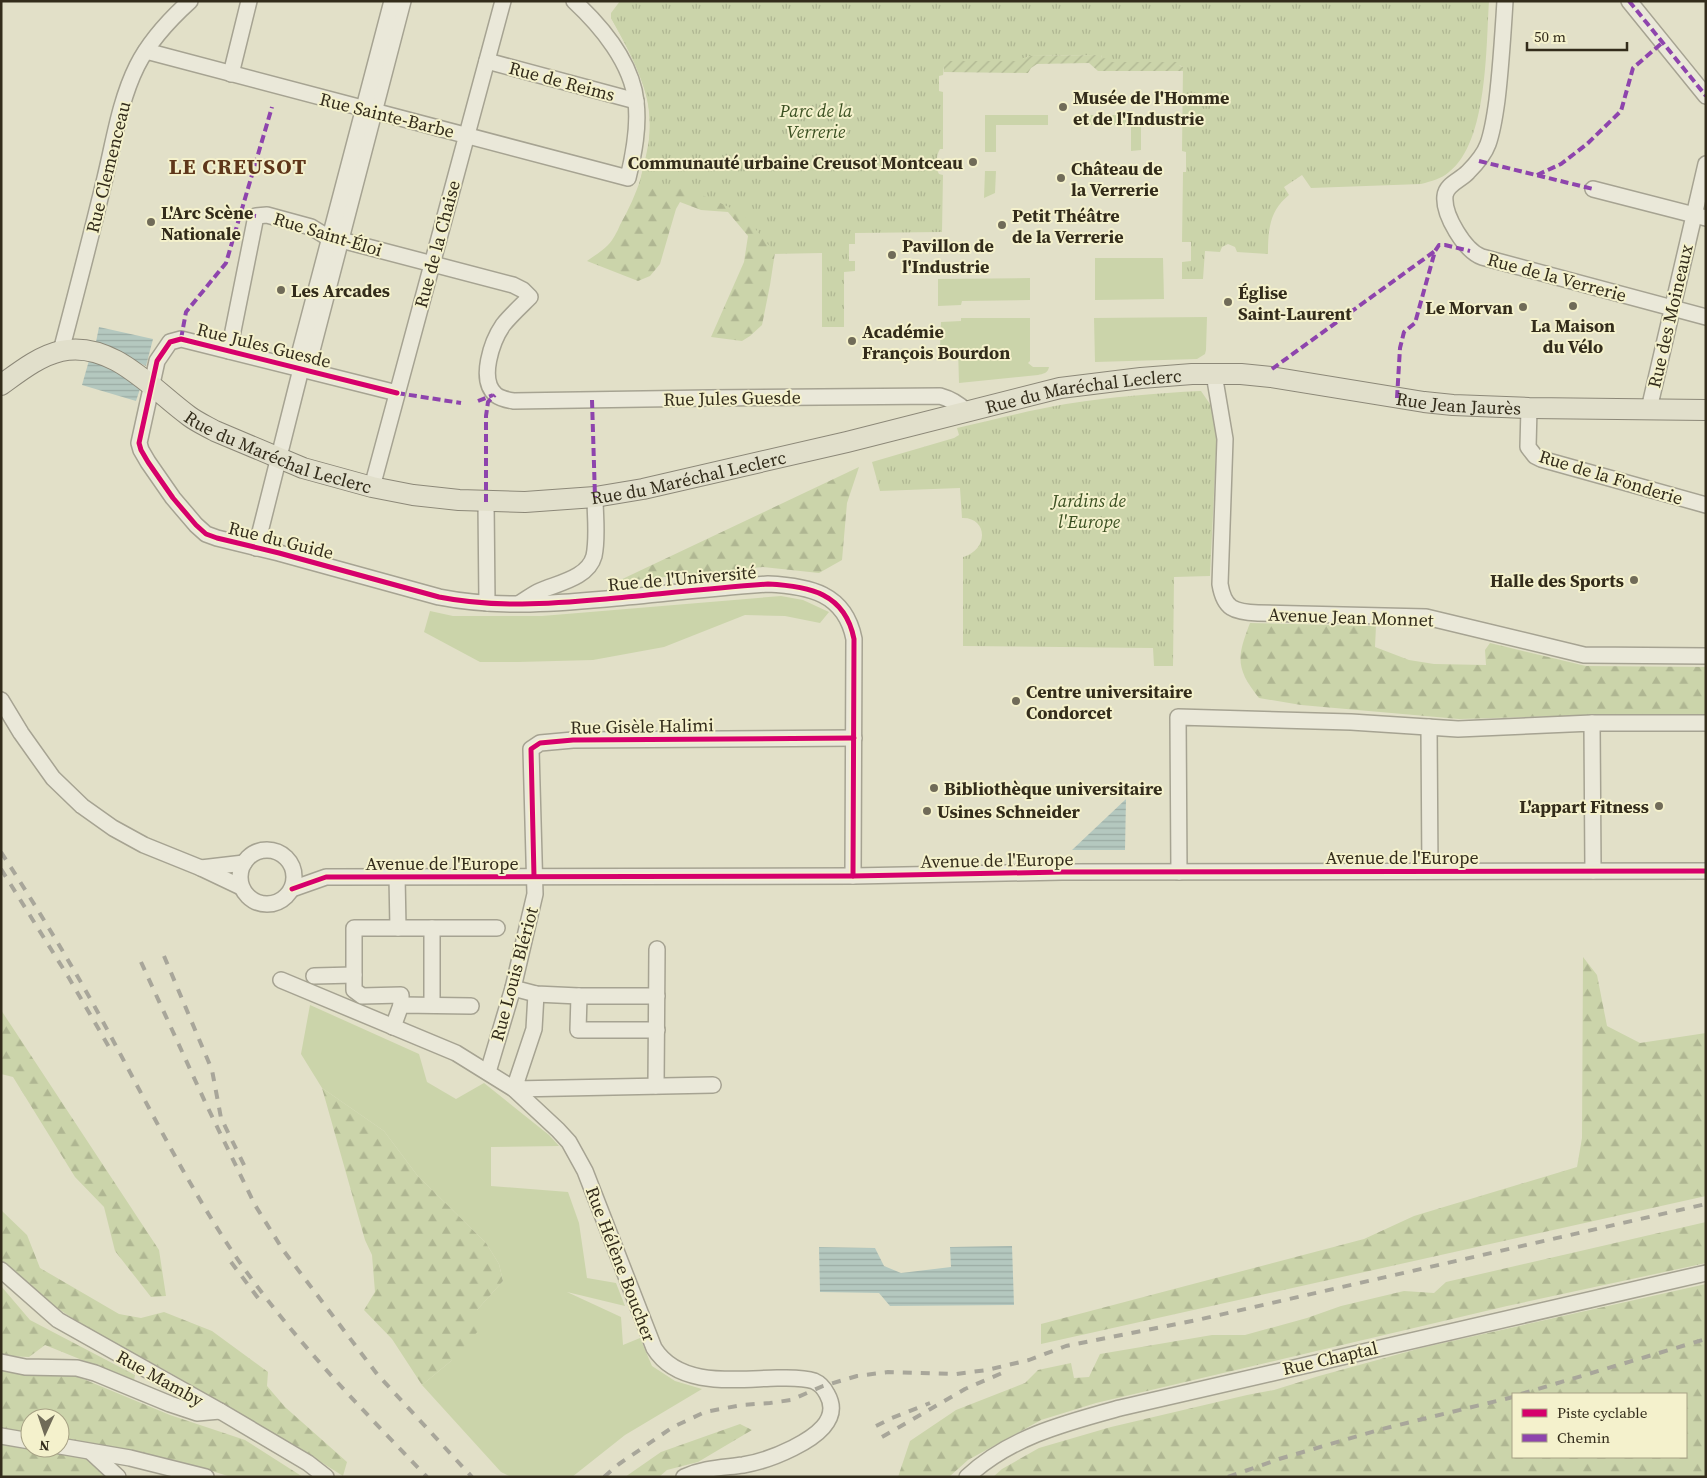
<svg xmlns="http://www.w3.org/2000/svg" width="1707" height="1478" viewBox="0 0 1707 1478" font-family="'Source Serif 4',serif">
<defs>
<pattern id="forest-firs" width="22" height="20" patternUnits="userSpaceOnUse" patternTransform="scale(1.25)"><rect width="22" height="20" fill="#cbd4aa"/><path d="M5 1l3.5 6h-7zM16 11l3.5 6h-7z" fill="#afb692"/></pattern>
<pattern id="park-tufts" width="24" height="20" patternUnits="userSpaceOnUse" patternTransform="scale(1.25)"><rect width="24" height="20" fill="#cbd4aa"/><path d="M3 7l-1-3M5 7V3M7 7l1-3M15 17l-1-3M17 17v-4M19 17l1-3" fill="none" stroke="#afb692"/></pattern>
<pattern id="garden-furrows" width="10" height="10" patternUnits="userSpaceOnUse" patternTransform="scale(1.25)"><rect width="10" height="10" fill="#cbd4aa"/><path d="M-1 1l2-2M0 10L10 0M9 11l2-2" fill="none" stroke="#afb692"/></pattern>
<pattern id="water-rules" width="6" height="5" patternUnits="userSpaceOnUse" patternTransform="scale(1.25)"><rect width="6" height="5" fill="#b4c8bf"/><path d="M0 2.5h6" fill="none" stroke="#9baca4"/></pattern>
</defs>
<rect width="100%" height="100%" fill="#e2e0c8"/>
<!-- grass -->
<g fill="#cbd4aa">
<polygon points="985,115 1048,115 1048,125 996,125 996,152 985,152"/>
<polygon points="1079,115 1141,115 1141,150 1131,151 1131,125 1080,125"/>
<polygon points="985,171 996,171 995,193 984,198"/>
<polygon points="1095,258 1163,258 1164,299 1095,300"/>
<polygon points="1030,278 1030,300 962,301 961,305 938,306 938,279"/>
<polygon points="1207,317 1206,350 1205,354 1197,359 1095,362 1094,318"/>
<path d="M961 318H1030V361L1028 363 1033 367H1049C1048 373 1043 374 1038 375L959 383 958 348H940L941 322 961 321Z"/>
<polygon points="781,596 803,600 829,612 820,623 785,616 745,615 664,647 593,660 518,662 480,662 424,632 430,611 453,616 542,616"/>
<polygon points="310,1005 419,1054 427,1082 456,1099 484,1083 549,1135 559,1146 491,1147 491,1186 568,1192 579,1223 587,1278 616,1283 625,1306 567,1292 621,1317 623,1345 640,1338 652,1366 675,1381 702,1389 625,1435 572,1477 511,1477 501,1472 422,1385 451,1361 477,1310 503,1281 499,1264 486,1243 417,1175 384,1131 322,1088 301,1054"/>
</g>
<!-- forest -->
<g fill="url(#forest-firs)" fill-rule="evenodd">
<path d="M611 13 619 20 776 246 770 285 762 325 750 336 742 341 711 337 744 262 748 236 728 212 701 210 680 202 676 209 660 264 650 276 638 281 587 261C594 256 602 251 608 245 613 240 617 232 620 225 642 187 657 138 646 94 639 68 624 41 611 18Z"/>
<polygon points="859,467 847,503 842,560 819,573 763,567 616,582"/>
<path d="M1250 623 1376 626 1375 647 1409 660 1434 664 1486 665 1485 650 1490 643 1586 666 1706 667V715H1595L1459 719 1301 705 1259 698C1235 668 1237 657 1250 623Z"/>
<polygon points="1583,957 1597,975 1607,1026 1640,1043 1706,1033 1706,1196 1041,1344 1041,1324 1364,1239 1414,1216 1577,1167 1582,1138"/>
<polygon points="1,1010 159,1250 166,1296 151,1297 115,1251 104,1207 75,1177 13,1077 1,1074"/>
<polygon points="322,1088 384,1131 417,1175 486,1243 499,1264 503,1281 477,1310 479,1330 451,1361 422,1385 392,1339 364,1310 375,1292 372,1255 365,1240"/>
<path d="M1 1210 27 1235 40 1268 119 1314 141 1318 164 1312 212 1331 268 1372 267 1386 285 1407 347 1462 343 1476C285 1439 226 1405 167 1371 109 1339 45 1310 1 1259Z"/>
<polygon points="1706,1222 1706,1263 1507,1306 1096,1403 1041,1420 968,1460 949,1477 898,1477 910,1441 956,1410 1025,1383 1038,1370 1071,1363 1074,1378 1089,1377 1100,1354 1212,1335 1245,1335 1307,1318 1341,1306 1404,1291 1434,1293 1446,1282"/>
<path d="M1706 1284V1477H993L1002 1469 1039 1448 1111 1427 1247 1395 1274 1390 1319 1376 1421 1348ZM1513 1394H1686V1457H1513Z"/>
<polygon points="1,1286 30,1320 135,1375 134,1381 45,1345 29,1357 6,1356 1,1353"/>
<polygon points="1,1367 24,1373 76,1376 170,1415 245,1440 303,1477 231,1477 199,1467 135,1452 60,1439 60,1418 30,1418 30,1434 1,1429"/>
<polygon points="740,1424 752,1430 698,1462 667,1470 659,1477 625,1477 661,1452"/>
<polygon points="1,1443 72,1454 91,1461 109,1477 1,1477"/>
</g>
<!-- park -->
<g fill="url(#park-tufts)">
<path d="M620 1H1489C1486 46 1488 142 1449 172 1441 179 1432 181 1421 184L1311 188 1302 175 1284 187 1289 195C1269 211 1268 231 1268 254L1237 252 1235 247 1228 244 1222 247 1220 252 1205 251 1203 279H1182V262L1191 261V242H1182L1183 172H1186V152L1182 151 1183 67 1179 65 1109 62 1102 58 1101 55 1028 56 1022 61 947 64 944 66 943 75 939 76V91L943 92V149H940C936 155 935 168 939 174L943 175 942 232 855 233V244H849V261H855V271L844 272V327H822V253L772 254 771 248 743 214 712 199 679 187 639 186C643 165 651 143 650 122 650 87 627 47 611 18V13Z"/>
<path d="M1201 391 1212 407 1217 431 1210 576 1174 577 1173 666H1154L1153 648 963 646V557C989 550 988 517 962 518L960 488 880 491 872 462 954 438 959 435 957 428C993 420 1030 410 1066 404 1111 397 1156 393 1201 391Z"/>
</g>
<!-- garden -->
<polygon fill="url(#garden-furrows)" points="1101,55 1102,58 1109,59 1109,62 1178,62 1180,66 1183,67 1183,71 1098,71 1089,63 1037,64 1031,68 1028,73 944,72 944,66 948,61 1021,61 1023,58 1027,57 1028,56"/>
<!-- water -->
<g fill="url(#water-rules)">
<polygon points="99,327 153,339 146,366 96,342"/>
<polygon points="90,357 141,386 136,401 82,385"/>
<polygon points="1126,799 1125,850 1072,850"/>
<polygon points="1012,1246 1014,1305 890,1306 879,1293 820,1292 819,1247 875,1248 884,1266 901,1273 951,1267 950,1247"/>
</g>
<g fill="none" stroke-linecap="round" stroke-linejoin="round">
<defs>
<g id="minor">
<path d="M1505 1C1503 34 1501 67 1497 100 1495 115 1493 130 1488 144 1484 155 1476 164 1468 172 1461 180 1446 184 1445 196 1443 215 1465 251 1482 257L1706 317"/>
<polyline points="1629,1 1706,96"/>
<path d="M146 51 628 178C634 153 639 127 636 102 632 63 601 26 574 1"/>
<polyline points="487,61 636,101"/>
<polyline points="231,74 249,1"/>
<polyline points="1593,189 1706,218"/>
<path d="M61 351C76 294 91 236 105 178 114 141 120 100 137 66 150 40 169 20 190 1"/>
<path d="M229 351 256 216 267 215 311 227 324 235 341 240 513 285 523 290 530 297C521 306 511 315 503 325 492 341 478 380 496 395 501 399 508 400 514 401L709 398 940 396C951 399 958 403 966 411"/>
<polyline points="301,369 309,362 403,1"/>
<path d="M1214 374 1225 439 1220 584C1224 609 1234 612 1258 613L1426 617 1584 655 1706 656"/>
<path d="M397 393 181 339 170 342 157 361 139 443 141 450 148 462 173 498 196 525 206 534 217 538 279 553 439 597C494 608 550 604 606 599 660 594 714 588 768 584 809 586 845 593 854 639L853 876"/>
<polyline points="1529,408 1528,447 1535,456 1541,459 1706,505"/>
<polyline points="1649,409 1706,164"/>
<polyline points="372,487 503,1"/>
<polyline points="486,502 487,603"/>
<polyline points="256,548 301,369 298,359 392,1"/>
<path d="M520 603C527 599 533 594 540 591 558 583 588 578 594 556 598 537 595 516 595 497"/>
<polyline points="1,700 21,733 53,778 82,806 113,828 144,845 201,868 241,887"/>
<polyline points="1592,723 1706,723"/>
<polyline points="1429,727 1430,871"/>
<circle cx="267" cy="877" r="27"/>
<polyline points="201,868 244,863"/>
<polyline points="1179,872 1178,717 1351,722 1458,729 1592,723 1593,871"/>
<polyline points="397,876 398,928"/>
<polyline points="292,889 326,877 853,876 1062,872 1706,871"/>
<polyline points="314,976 354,975"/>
<path d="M281 980 456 1053 514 1089 558 1130 569 1142 585 1171 654 1348C679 1388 736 1379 777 1378 789 1378 803 1377 814 1381 821 1384 824 1388 827 1394 842 1420 813 1438 793 1448 777 1456 761 1462 743 1465 721 1468 704 1468 684 1477"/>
<polyline points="513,988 536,994 579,996 657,996"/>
<polyline points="536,994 534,1029 514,1089 713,1085"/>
<polyline points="579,996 578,1030 657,1030"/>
<polyline points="401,1005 401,995 362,996 354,990 354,928 497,928"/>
<polyline points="432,1005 432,928"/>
<polyline points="393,1027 401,1005 471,1006"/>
<polyline points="488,1072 513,988 535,894 531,749 540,743 573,740 854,738"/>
<polyline points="656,1086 657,949"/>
<polyline points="1,1270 58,1320 220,1411 308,1463 326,1477"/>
<polyline points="1,1362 25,1367 77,1368 95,1373 170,1404 197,1413 220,1411"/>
<polyline points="1,1436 30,1441"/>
<polyline points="60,1446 130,1458 206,1477"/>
<polyline points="91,1452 118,1477"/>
<path d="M967 1477C1010 1437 1065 1423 1120 1408L1706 1273"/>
</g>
<g id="major">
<path id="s1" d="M1 385C19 372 39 356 61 351 112 340 152 389 189 416 197 422 206 426 215 431L303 468 372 487 413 495 459 500 525 502 595 497 643 489 847 442 1060 388 1141 378 1192 374H1241L1271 377 1424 402 1453 405 1529 408 1706 410"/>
</g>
</defs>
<!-- minor casing -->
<use href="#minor" stroke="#a6a392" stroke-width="18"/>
<!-- major casing -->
<use href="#major" stroke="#8c8878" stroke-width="22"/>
<!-- minor -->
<use href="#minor" stroke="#eae8d9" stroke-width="15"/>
<!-- major -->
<use href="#major" stroke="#e1dfcb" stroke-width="20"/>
<!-- rail -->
<g stroke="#a8a69a" stroke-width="4" stroke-dasharray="9 9" stroke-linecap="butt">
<path d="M1 852C34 903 66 955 96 1009 140 1089 180 1172 230 1248 286 1332 358 1405 427 1477"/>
<polyline points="1,869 69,978 109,1047"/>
<polyline points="164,956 212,1070 221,1118 245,1167"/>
<polyline points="141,962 206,1104 255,1205 283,1250 377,1374 472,1477"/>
<polyline points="231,1262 261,1302"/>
<polyline points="1521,1394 1706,1339"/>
<polyline points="876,1426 892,1418 930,1403"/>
<polyline points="882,1437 965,1389 1009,1370"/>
<polyline points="604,1477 619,1464 673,1427 705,1412 742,1405 770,1403 791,1400 823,1386 857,1376 888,1372 956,1374 987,1370 1029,1360 1066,1346 1197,1320 1706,1204"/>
<polyline points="1228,1477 1279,1459 1382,1429 1513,1397"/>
</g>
<!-- quiet -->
<g stroke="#8e44ad" stroke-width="4" stroke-dasharray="8 4" stroke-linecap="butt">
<polyline points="1629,1 1706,96"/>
<polyline points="1479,161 1593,189"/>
<polyline points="1537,175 1561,164 1587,144 1621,111 1633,68 1662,43"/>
<polyline points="240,214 256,216"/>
<polyline points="181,339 186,312 226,263 272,107"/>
<polyline points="1272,369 1435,251"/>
<polyline points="397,393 461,403"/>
<polyline points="1397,398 1400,348 1404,332 1415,323 1435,251 1439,245 1445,245 1470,251"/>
<polyline points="592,400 595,497"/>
<polyline points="478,401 493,395"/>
<polyline points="486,502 486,416 488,402 495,395"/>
</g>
<defs>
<g id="cycleway">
<path d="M397 393 181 339 170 342 157 361 139 443 141 450 148 462 173 498 196 525 206 534 217 538 279 553 439 597C494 608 550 604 606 599 660 594 714 588 768 584 809 586 845 593 854 639L853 876"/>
<polyline points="534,876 531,749 540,743 573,740 854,738"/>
<polyline points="292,889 326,877 853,876 1062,872 1706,871"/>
</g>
</defs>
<!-- cycleway casing -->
<use href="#cycleway" stroke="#f4f1cc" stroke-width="8"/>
<!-- cycleway -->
<use href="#cycleway" stroke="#d6006c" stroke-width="5"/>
</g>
<!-- markers -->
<g fill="#706b58" stroke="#f4f1cc" stroke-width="2">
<circle cx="1063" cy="107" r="5"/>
<circle cx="973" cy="162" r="5"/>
<circle cx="1061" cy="178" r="5"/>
<circle cx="151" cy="222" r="5"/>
<circle cx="1002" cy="225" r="5"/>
<circle cx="892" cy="255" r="5"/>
<circle cx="281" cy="290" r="5"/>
<circle cx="1228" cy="302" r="5"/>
<circle cx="1573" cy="306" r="5"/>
<circle cx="1523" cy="307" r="5"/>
<circle cx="852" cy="341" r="5"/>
<circle cx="1634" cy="580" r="5"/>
<circle cx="1016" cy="701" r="5"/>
<circle cx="934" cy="788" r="5"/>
<circle cx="1659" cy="806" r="5"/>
<circle cx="927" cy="811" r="5"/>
</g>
<g text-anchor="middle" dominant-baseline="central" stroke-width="4" stroke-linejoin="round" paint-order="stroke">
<!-- street labels -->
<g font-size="18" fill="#332c1b" stroke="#f4f1cc">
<text transform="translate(562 81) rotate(15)">Rue de Reims</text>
<text transform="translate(387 115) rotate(14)">Rue Sainte-Barbe</text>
<text transform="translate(108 167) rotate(-76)">Rue Clemenceau</text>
<text transform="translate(328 234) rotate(17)">Rue Saint-Éloi</text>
<text transform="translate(437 244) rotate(-75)">Rue de la Chaise</text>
<text transform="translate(1557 277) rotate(15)">Rue de la Verrerie</text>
<text transform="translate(1670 316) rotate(-77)">Rue des Moineaux</text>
<text transform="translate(264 345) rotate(14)">Rue Jules Guesde</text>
<text stroke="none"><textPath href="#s1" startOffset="1140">Rue du Maréchal Leclerc</textPath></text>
<text transform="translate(732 398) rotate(-1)">Rue Jules Guesde</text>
<text stroke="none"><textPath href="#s1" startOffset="1519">Rue Jean Jaurès</textPath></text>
<text stroke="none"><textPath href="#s1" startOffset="315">Rue du Maréchal Leclerc</textPath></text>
<text stroke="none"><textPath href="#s1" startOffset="735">Rue du Maréchal Leclerc</textPath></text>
<text transform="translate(1611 477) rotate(17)">Rue de la Fonderie</text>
<text transform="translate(281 540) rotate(14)">Rue du Guide</text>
<text transform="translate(682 578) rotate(-5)">Rue de l'Université</text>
<text transform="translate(1351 617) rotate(2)">Avenue Jean Monnet</text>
<text transform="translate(642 726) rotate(-1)">Rue Gisèle Halimi</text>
<text x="1402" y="857">Avenue de l'Europe</text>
<text transform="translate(997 860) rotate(-1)">Avenue de l'Europe</text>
<text x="442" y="863">Avenue de l'Europe</text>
<text transform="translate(514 974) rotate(-75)">Rue Louis Blériot</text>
<text transform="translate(621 1264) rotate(69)">Rue Hélène Boucher</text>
<text transform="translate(1330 1358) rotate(-13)">Rue Chaptal</text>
<text transform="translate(160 1378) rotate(29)">Rue Mamby</text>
</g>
<!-- poi labels -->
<g font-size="18" font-weight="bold" fill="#332c1b" stroke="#f4f1cc" text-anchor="start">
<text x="1073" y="97">Musée de l'Homme<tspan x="1073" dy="21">et de l'Industrie</tspan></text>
<text x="963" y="162" text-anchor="end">Communauté urbaine Creusot Montceau</text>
<text x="1071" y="168">Château de<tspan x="1071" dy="21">la Verrerie</tspan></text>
<text x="161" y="212">L'Arc Scène<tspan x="161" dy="21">Nationale</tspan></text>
<text x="1012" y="215">Petit Théâtre<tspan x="1012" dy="21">de la Verrerie</tspan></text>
<text x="902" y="245">Pavillon de<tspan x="902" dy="21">l'Industrie</tspan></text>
<text x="291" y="290">Les Arcades</text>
<text x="1238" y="292">Église<tspan x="1238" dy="21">Saint-Laurent</tspan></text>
<text x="1513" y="307" text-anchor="end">Le Morvan</text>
<text x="1573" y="325" text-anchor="middle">La Maison<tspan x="1573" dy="21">du Vélo</tspan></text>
<text x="862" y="331">Académie<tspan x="862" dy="21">François Bourdon</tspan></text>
<text x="1624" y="580" text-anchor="end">Halle des Sports</text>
<text x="1026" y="691">Centre universitaire<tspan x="1026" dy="21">Condorcet</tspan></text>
<text x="944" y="788">Bibliothèque universitaire</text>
<text x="1649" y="806" text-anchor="end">L'appart Fitness</text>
<text x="937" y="811">Usines Schneider</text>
</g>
<!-- park labels -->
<g font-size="18" font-style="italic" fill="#3b5022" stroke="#f4f1cc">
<text x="816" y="110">Parc de la<tspan x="816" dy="21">Verrerie</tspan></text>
<text x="1089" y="500">Jardins de<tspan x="1089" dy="21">l'Europe</tspan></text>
</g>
<!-- district labels -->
<g font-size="22" font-weight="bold" letter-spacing="1" fill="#5f371b" stroke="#f4f1cc">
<text x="238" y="166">LE CREUSOT</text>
</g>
</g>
<!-- border -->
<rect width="1707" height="1478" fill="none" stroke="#332c1b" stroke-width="5"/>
<!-- legend -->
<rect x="1512" y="1393" width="175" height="65" fill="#f4f1cc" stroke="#a7a285"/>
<rect x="1522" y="1409" width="25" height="8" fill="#d6006c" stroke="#a7a285"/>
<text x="1557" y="1418" font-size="15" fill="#332c1b">Piste cyclable</text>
<rect x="1522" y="1434" width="25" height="8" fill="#8e44ad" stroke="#a7a285"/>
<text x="1557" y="1443" font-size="15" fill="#332c1b">Chemin</text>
<!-- north arrow -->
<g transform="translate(45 1433) rotate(183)"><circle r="24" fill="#f4f1cc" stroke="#a7a285"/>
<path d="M0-4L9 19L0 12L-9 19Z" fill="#706b58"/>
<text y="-8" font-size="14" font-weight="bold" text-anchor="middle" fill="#332c1b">N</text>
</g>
<!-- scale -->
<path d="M1527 42v8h100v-8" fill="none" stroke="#332c1b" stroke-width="2.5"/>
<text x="1534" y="42" font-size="15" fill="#332c1b" stroke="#f4f1cc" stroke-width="4" paint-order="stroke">50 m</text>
</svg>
